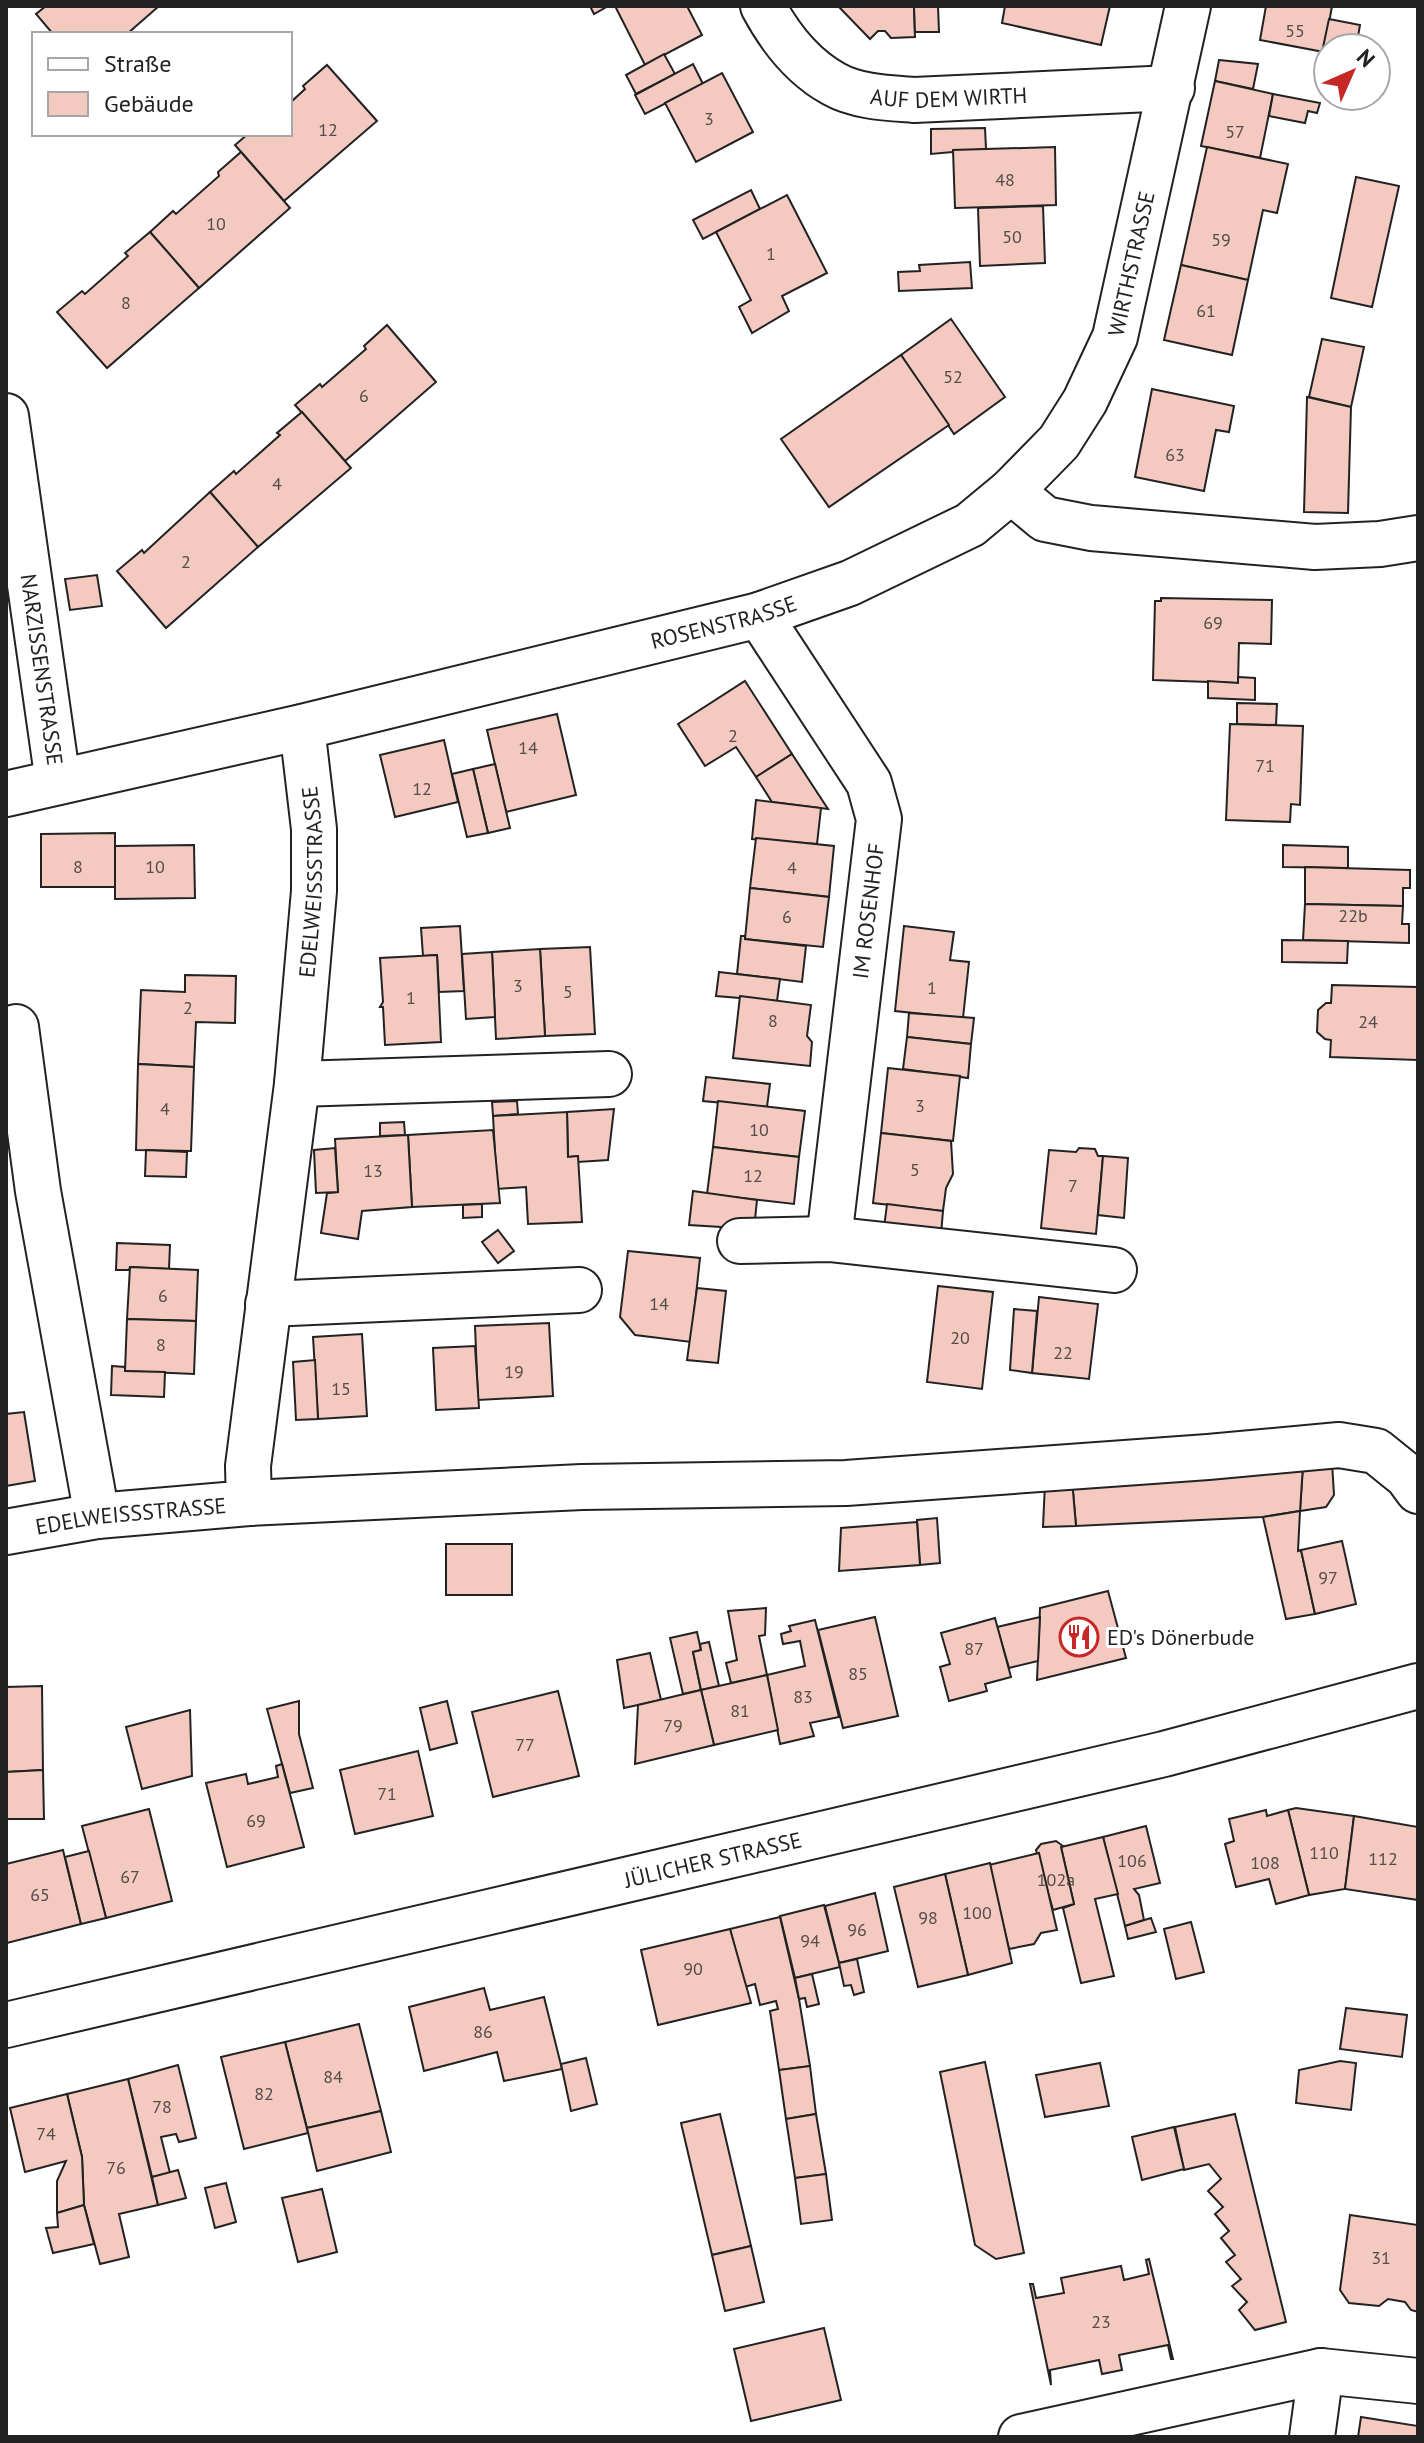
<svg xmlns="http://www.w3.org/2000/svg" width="1424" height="2443" viewBox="0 0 1424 2443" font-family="'PT Sans',sans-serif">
<rect width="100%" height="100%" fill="#fff"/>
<!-- building -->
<g fill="#f3c9c0" stroke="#222" stroke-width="2">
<polygon points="46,6 159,6 127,34 53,34 36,14"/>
<polygon points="590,6 608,6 594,14"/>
<polygon points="615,6 687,6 702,35 645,65"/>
<polygon points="838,6 914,6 915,37 891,38 885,31 878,31 870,39"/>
<polygon points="914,6 938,6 939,32 915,32"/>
<polygon points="1005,6 1110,6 1101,45 1002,23"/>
<polygon points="1266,6 1332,6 1324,52 1260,40"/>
<polygon points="1329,19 1360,25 1356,48 1328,48 1328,72 1318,71"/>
<polygon points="664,54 675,74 636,94 626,75"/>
<polygon points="1219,60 1258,64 1253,89 1215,81"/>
<polygon points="693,64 703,84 645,114 635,95"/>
<polygon points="327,65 377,121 284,201 235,145 248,134 290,134 290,103 305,89 303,86"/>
<polygon points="722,73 753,132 696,162 665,103"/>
<polygon points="1215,81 1273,94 1260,158 1201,146"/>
<polygon points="1273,94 1320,103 1317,113 1308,111 1305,123 1269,116"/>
<polygon points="985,128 986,149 931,154 931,129"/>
<polygon points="1055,147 1056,205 955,208 953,150"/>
<polygon points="1207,147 1288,164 1277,213 1263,210 1248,280 1181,265"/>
<polygon points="241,152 290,208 199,288 150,232 173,211 176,214 219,176 218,172"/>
<polygon points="1356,177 1399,186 1372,307 1331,298"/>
<polygon points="751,190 760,209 703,239 693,220"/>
<polygon points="787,195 827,273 782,296 789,311 752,333 739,307 751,300 716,232"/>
<polygon points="1043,206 1045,263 980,266 978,208"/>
<polygon points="150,232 199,288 107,368 57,312 82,291 85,294 128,256 125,253"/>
<polygon points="970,262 972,288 899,291 898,272 920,271 919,265"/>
<polygon points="1181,265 1248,280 1232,355 1164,340"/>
<polygon points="951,319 1005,397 954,434 901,355"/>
<polygon points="387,325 436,382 345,461 295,405 320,384 322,387 366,349 364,346"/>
<polygon points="1322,339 1364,347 1351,407 1309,397"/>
<polygon points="901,355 949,425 829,507 781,439"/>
<polygon points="1152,389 1234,406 1229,432 1216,430 1204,491 1135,477"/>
<polygon points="1307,397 1351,407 1348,513 1304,512"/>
<polygon points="302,412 351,468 258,547 210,492 234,471 236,474 280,435 277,433"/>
<polygon points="210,492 258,547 166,628 117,571 142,550 144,553"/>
<polygon points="97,575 102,606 70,610 65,579"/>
<polygon points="1161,598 1272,600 1271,644 1239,643 1238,683 1153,680 1155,601 1161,601"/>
<polygon points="1238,677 1255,678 1255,700 1208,698 1208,681 1238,683"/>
<polygon points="745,681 792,754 756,777 736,747 705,766 678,724"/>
<polygon points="1237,703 1277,704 1276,725 1237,724"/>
<polygon points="557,714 576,795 506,812 487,730"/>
<polygon points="1230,724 1303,726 1300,805 1291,804 1290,822 1226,820"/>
<polygon points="444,740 458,802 395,817 380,755"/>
<polygon points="792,754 828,809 772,802 756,777"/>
<polygon points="495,764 510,828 488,833 473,769"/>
<polygon points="473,769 488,833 467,837 452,774"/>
<polygon points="756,800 821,808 817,844 752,839"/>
<polygon points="115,833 115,887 41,887 41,834"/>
<polygon points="756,838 834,846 829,897 750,888"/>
<polygon points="194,845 195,898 115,899 115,846"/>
<polygon points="1283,845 1348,847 1348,868 1283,867"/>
<polygon points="1305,867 1410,870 1410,888 1403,888 1403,906 1305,904"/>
<polygon points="750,888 829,897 823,947 745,939"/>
<polygon points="1305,904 1403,906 1402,924 1409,924 1409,943 1303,940"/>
<polygon points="460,926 464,991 439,992 437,955 423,956 421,928"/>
<polygon points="904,926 954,932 950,960 969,962 963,1018 895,1011"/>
<polygon points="741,936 745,936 745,939 806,946 802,982 737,974"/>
<polygon points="1282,940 1348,941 1347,963 1282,962"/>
<polygon points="590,947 595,1034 545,1036 540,949"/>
<polygon points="540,949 545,1036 496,1039 492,952"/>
<polygon points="492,952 495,1017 466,1019 462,954"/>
<polygon points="437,955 441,1042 385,1045 383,1007 380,1007 383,1002 380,958"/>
<polygon points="719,972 780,979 777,1001 716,996"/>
<polygon points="185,975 236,976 235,1023 196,1022 194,1067 138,1064 141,990 185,992"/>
<polygon points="1332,985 1418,987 1418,1060 1330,1057 1331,1040 1325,1039 1317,1032 1318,1010 1326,1003 1331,1003"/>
<polygon points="740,996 811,1005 807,1036 812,1042 810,1066 733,1058"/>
<polygon points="909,1013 974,1018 971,1044 907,1037"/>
<polygon points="907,1037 971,1044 968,1078 903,1069"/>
<polygon points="138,1064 194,1067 191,1151 136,1150"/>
<polygon points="888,1068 960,1076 953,1141 881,1133"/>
<polygon points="706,1077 770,1084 767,1107 703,1101"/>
<polygon points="517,1101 518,1114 493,1116 492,1102"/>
<polygon points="718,1101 805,1111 799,1157 713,1147"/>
<polygon points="614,1109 608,1160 578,1162 578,1156 568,1157 567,1112"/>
<polygon points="567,1112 568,1157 578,1156 582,1222 528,1224 526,1187 497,1189 493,1116"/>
<polygon points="404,1122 405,1135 380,1136 380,1123"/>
<polygon points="493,1130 500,1203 412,1207 408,1135"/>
<polygon points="881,1133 951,1141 953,1174 946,1188 943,1211 873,1203"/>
<polygon points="408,1135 412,1207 362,1211 358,1239 321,1233 327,1193 338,1192 335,1139"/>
<polygon points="713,1147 799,1157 794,1204 707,1194"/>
<polygon points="335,1148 338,1192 316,1193 314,1150"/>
<polygon points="1079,1148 1095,1149 1098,1156 1103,1156 1096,1234 1041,1228 1049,1150 1076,1152"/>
<polygon points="146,1150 187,1152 186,1177 145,1176"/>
<polygon points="1103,1156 1128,1158 1124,1218 1098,1215"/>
<polygon points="693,1191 757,1200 754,1229 689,1225"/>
<polygon points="482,1204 482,1217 463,1218 463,1205"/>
<polygon points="887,1204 943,1211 941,1234 884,1228"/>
<polygon points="498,1230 514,1251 498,1263 482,1242"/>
<polygon points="117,1243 170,1245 169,1269 130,1267 129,1270 116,1270"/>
<polygon points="628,1251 700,1258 691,1342 635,1335 620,1317"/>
<polygon points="130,1267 198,1270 196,1321 127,1319"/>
<polygon points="938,1286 993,1292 982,1389 927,1382"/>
<polygon points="697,1288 726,1291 718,1363 687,1360"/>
<polygon points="1039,1297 1098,1304 1089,1379 1032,1373"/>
<polygon points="1014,1309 1037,1311 1032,1373 1010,1370"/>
<polygon points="127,1319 196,1321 194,1374 125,1371"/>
<polygon points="549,1323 553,1396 478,1400 475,1326"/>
<polygon points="362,1334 367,1416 318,1419 313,1337"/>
<polygon points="475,1346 479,1408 436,1410 433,1348"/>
<polygon points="315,1360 318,1419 296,1420 293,1362"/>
<polygon points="112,1366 125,1367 125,1371 165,1372 164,1397 111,1395"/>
<polygon points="24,1412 35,1481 6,1486 6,1414"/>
<polygon points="1332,1462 1334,1495 1326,1507 1300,1511 1303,1465"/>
<polygon points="1303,1465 1300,1511 1263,1517 1076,1526 1072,1480"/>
<polygon points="1072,1480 1076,1526 1043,1527 1045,1483"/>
<polygon points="1300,1511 1298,1551 1301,1550 1315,1614 1286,1619 1263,1517"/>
<polygon points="937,1518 940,1563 920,1565 917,1520"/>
<polygon points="917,1522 920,1565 839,1571 841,1528"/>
<polygon points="1342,1541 1356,1604 1315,1614 1301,1550"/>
<rect x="446" y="1544" width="66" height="51"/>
<polygon points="1108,1591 1126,1658 1037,1680 1040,1608"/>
<polygon points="766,1608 765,1635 759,1636 767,1675 731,1683 726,1663 737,1660 728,1611"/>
<polygon points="875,1617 898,1716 843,1728 818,1630"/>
<polygon points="1040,1617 1038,1661 1009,1668 997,1627"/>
<polygon points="995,1618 1011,1677 985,1684 987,1691 949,1701 940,1667 950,1664 941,1633"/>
<polygon points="815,1620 839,1717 810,1723 814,1736 780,1744 767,1675 805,1666 800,1641 783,1644 781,1634 791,1631 789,1626"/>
<polygon points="697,1632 701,1650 693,1652 701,1690 683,1694 670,1638"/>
<polygon points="709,1642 719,1686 701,1690 693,1652 701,1650 700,1644"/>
<polygon points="650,1653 661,1700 624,1708 617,1660"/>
<polygon points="767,1675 778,1730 714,1745 701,1690"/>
<polygon points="42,1686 43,1770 6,1772 6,1687"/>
<polygon points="701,1690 714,1745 635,1764 638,1705"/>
<polygon points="558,1691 579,1776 493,1797 472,1712"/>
<polygon points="299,1701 299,1734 313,1788 290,1793 267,1709"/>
<polygon points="447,1701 457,1743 430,1750 420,1708"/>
<polygon points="190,1710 192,1776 142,1789 126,1727"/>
<polygon points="418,1751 433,1816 355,1834 340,1770"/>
<polygon points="282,1764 304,1847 227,1867 206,1783 246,1774 248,1784 278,1777 276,1766"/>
<polygon points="43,1770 44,1819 6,1819 6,1772"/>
<polygon points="1296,1808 1354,1816 1345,1889 1309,1895 1288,1810"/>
<polygon points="149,1809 172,1901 106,1918 82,1826"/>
<polygon points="1266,1810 1267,1816 1288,1810 1309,1895 1276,1904 1269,1879 1236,1887 1225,1844 1234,1841 1229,1819"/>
<polygon points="1354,1816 1418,1827 1418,1900 1345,1889"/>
<polygon points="1146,1826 1160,1883 1134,1889 1139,1895 1144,1920 1125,1926 1103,1837"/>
<polygon points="1103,1837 1118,1894 1095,1899 1114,1976 1081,1983 1063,1908 1074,1904 1061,1847"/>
<polygon points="1056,1841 1063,1846 1061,1847 1074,1904 1053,1910 1036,1850 1041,1844"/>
<polygon points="63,1850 81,1924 7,1943 6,1864"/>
<polygon points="89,1851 106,1918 81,1924 65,1857"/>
<polygon points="1039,1853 1057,1930 1041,1933 1034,1944 1009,1949 989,1865"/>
<polygon points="990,1863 1012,1963 968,1975 945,1874"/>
<polygon points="945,1874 968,1975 918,1987 894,1887"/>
<polygon points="875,1893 888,1951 839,1963 825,1906"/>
<polygon points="824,1905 840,1967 795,1978 780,1916"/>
<polygon points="780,1917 799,1999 810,2066 779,2070 770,2011 778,2009 776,2001 760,2005 755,1984 745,1987 730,1929"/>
<polygon points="1151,1918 1156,1932 1128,1939 1125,1926"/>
<polygon points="1191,1922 1204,1972 1176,1979 1164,1929"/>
<polygon points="730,1929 751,2003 658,2025 641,1950"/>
<polygon points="857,1959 864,1992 854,1995 851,1985 844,1986 839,1963"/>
<polygon points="812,1974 819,2004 807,2007 805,1998 799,1999 795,1978"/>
<polygon points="484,1988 490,2010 544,1997 562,2069 504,2081 497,2052 424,2071 409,2007"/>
<polygon points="1346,2008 1407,2015 1402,2057 1340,2049"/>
<polygon points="359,2024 381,2111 307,2128 285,2042"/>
<polygon points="285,2042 308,2133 244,2149 221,2057"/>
<polygon points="586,2058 597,2104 571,2111 561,2064"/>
<polygon points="1340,2061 1356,2063 1351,2110 1296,2103 1299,2070"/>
<polygon points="985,2062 1024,2253 996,2259 975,2245 940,2072"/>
<polygon points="1100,2063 1109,2106 1045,2117 1036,2075"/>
<polygon points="178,2065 196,2138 179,2142 176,2134 161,2137 170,2173 152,2177 128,2079"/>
<polygon points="810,2066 816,2114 786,2119 779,2070"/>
<polygon points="128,2079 158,2205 119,2214 129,2257 100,2264 84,2205 82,2157 67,2094"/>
<polygon points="67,2094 82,2157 84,2205 57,2213 57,2181 66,2161 25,2172 10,2108"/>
<polygon points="381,2111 391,2152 317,2171 307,2128"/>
<polygon points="720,2114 751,2246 712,2255 681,2123"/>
<polygon points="816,2114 826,2174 795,2178 786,2119"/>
<polygon points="1235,2114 1286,2322 1255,2330 1239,2310 1247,2302 1232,2286 1241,2279 1226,2262 1235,2255 1221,2238 1229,2231 1215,2214 1223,2207 1208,2191 1221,2179 1209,2164 1184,2170 1175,2127"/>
<polygon points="1174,2127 1184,2169 1142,2180 1132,2137"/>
<polygon points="178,2170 186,2198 158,2205 152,2177"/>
<polygon points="826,2174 832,2220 801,2224 795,2178"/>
<polygon points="226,2183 236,2222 215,2228 205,2188"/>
<polygon points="322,2189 337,2252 298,2262 282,2198"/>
<polygon points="84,2205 94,2244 53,2253 46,2228 58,2227 57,2213"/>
<polygon points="1350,2215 1418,2225 1418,2312 1411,2310 1405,2302 1388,2299 1379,2306 1349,2303 1340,2290"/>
<polygon points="751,2246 764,2302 725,2311 712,2255"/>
<polygon points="1149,2259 1173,2359 1171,2359 1168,2345 1119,2355 1122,2370 1102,2374 1099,2360 1050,2370 1051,2385 1030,2284 1033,2284 1036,2298 1064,2293 1061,2278 1121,2266 1124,2280 1149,2274 1146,2260"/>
<polygon points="824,2328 841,2400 751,2421 734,2349"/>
<polygon points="1361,2417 1418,2426 1418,2437 1358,2437"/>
</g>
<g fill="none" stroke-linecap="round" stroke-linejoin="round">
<defs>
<g id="minor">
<path id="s1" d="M763 6C779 36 803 67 834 84 857 97 888 98 914 100L1172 88"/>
<path id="s2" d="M6 416 58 782"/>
<polyline points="1011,491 1045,519 1091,528 1315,547 1380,544 1418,538"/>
<polyline points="759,615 869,783 879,819 829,1239"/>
<path id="s3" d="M6 794 302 727 759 615 850 583 970 525 1011 491 1059 442 1085 401 1115 337 1188 6"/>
<polyline points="16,1027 38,1191 97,1516"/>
<polyline points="297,1084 609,1074"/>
<polyline points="740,1241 829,1239 1114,1270"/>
<polyline points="268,1304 579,1290"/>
<polyline points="249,1503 582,1487 846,1483 1208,1457 1339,1445 1376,1451 1407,1476 1418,1491"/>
<path id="s4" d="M6 1532 97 1516 249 1503 248 1466 297 1084 314 891V829L302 727"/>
<polyline points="1021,2437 1321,2371 1418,2381"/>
<polyline points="1312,2437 1321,2371"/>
</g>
<g id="major">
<path id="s5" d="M6 2025 1164 1754 1418 1686"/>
</g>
</defs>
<!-- minor casing -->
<use href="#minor" stroke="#222" stroke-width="48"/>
<!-- major casing -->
<use href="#major" stroke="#222" stroke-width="48"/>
<!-- minor -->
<use href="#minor" stroke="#fff" stroke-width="44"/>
<!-- major -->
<use href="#major" stroke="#fff" stroke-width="44"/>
</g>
<!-- icons -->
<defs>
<symbol id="restaurant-ring" viewBox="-11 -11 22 22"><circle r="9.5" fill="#fff" stroke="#c62828" stroke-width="1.5"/><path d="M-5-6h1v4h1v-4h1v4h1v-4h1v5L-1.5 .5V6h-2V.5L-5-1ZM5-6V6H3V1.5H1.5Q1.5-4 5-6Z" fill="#c62828"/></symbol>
</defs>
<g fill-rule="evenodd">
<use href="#restaurant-ring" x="1057" y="1615" width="44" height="44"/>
</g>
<g text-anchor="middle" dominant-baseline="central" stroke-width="6" stroke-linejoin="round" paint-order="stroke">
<!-- number labels -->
<g font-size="18" fill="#564c4a">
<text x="1295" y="30">55</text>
<text x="709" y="118">3</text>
<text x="328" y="129">12</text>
<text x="1235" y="131">57</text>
<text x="1005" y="179">48</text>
<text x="216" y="223">10</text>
<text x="1012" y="236">50</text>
<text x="1221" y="239">59</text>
<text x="771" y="253">1</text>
<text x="126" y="302">8</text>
<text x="1206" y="310">61</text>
<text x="953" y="376">52</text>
<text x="364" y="395">6</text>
<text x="1175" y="454">63</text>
<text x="277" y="483">4</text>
<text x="186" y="561">2</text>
<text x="1213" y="622">69</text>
<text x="733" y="735">2</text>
<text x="528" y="747">14</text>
<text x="1265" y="765">71</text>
<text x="422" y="788">12</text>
<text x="78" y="866">8</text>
<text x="155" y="866">10</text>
<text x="792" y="867">4</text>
<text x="1353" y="915">22b</text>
<text x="787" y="916">6</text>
<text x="518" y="985">3</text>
<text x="932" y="987">1</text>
<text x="568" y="991">5</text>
<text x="411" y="997">1</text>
<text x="188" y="1007">2</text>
<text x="773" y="1020">8</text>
<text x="1368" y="1021">24</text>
<text x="920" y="1105">3</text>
<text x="165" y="1108">4</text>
<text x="759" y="1129">10</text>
<text x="915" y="1169">5</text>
<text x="373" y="1170">13</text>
<text x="753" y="1175">12</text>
<text x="1073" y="1185">7</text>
<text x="163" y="1295">6</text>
<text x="659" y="1303">14</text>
<text x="960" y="1337">20</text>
<text x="161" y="1344">8</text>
<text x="1063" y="1352">22</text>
<text x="514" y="1371">19</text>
<text x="341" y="1388">15</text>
<text x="1328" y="1577">97</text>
<text x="974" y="1648">87</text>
<text x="858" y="1673">85</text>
<text x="803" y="1696">83</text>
<text x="740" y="1710">81</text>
<text x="673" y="1725">79</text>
<text x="525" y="1744">77</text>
<text x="387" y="1793">71</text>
<text x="256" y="1820">69</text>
<text x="1324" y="1852">110</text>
<text x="1383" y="1858">112</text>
<text x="1132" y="1860">106</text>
<text x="1265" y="1862">108</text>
<text x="130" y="1876">67</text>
<text x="1056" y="1879">102a</text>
<text x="40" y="1894">65</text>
<text x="977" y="1912">100</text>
<text x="928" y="1917">98</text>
<text x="857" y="1929">96</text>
<text x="810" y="1940">94</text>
<text x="693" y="1968">90</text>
<text x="483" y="2031">86</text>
<text x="333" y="2076">84</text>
<text x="264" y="2093">82</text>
<text x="162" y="2106">78</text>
<text x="46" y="2133">74</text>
<text x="116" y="2167">76</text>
<text x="1381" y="2257">31</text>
<text x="1101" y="2321">23</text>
</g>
<!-- street labels -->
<g font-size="22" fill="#222" stroke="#fff">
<text stroke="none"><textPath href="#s1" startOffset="224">AUF DEM WIRTH</textPath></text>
<text stroke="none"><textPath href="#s3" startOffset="1320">WIRTHSTRASSE</textPath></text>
<text stroke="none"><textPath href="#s3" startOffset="738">ROSENSTRASSE</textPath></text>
<text stroke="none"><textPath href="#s2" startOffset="256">NARZISSENSTRASSE</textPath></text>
<text stroke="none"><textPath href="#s4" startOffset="870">EDELWEISSSTRASSE</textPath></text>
<text transform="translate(868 911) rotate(-83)">IM ROSENHOF</text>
<text stroke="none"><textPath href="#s4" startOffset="126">EDELWEISSSTRASSE</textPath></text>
<text stroke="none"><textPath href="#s5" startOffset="726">JÜLICHER STRASSE</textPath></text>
</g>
<!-- poi labels -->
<g font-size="22" fill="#222" stroke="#fff" text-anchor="start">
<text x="1107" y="1637">ED's Dönerbude</text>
</g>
</g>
<!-- border -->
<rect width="1424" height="2443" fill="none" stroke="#222222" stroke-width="16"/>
<!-- legend -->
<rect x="32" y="32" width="260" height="104" fill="#ffffff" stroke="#a7a7a7" stroke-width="2"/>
<rect x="48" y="58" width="40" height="12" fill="#ffffff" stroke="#a7a7a7" stroke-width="2"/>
<text x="104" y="72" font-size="24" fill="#222222">Straße</text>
<rect x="48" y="92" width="40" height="24" fill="#f3c9c0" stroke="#a7a7a7" stroke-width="2"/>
<text x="104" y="112" font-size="24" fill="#222222">Gebäude</text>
<!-- north arrow -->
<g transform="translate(1352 72) rotate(45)"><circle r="38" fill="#ffffff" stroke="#a7a7a7" stroke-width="2"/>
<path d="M0-6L14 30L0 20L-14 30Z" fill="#c62828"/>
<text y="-12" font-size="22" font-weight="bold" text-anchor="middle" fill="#222222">N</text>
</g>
</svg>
